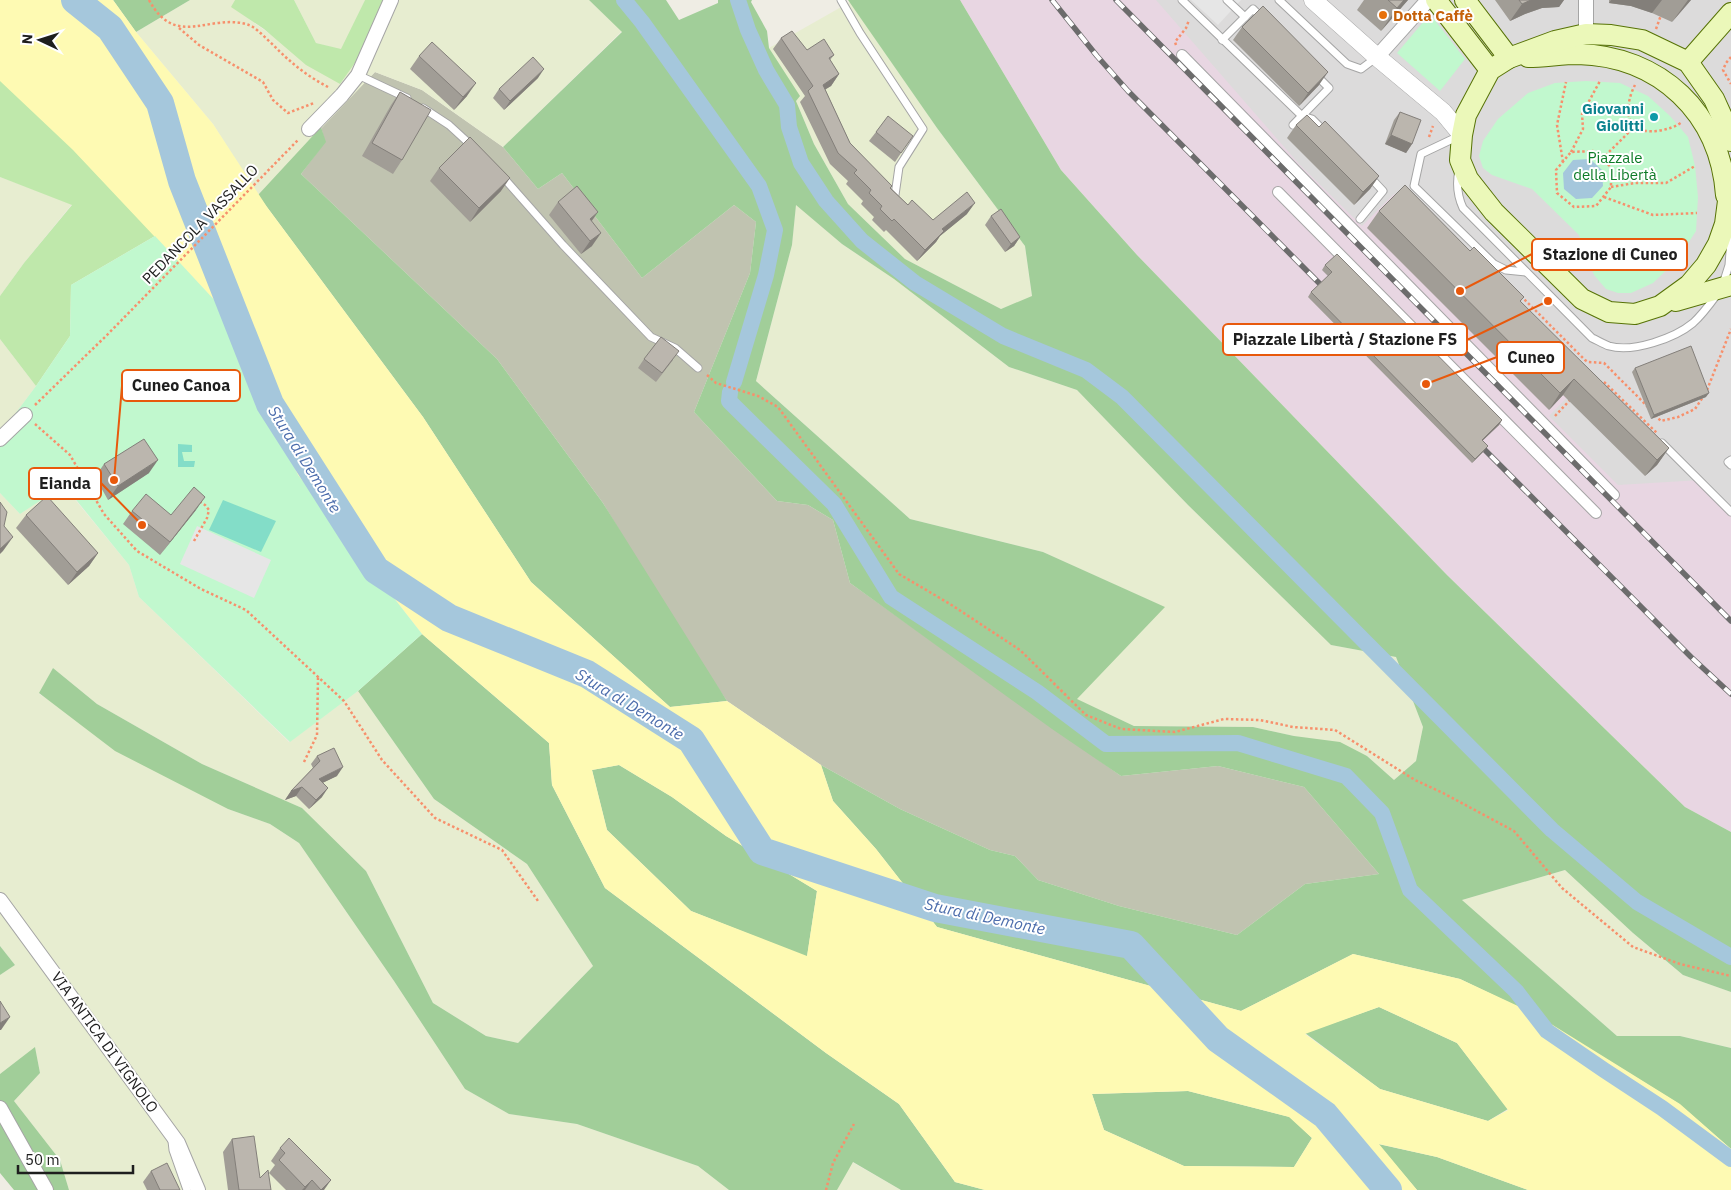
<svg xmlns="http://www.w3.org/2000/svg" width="1731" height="1190" viewBox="0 0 1731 1190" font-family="'IBM Plex Sans',sans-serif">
<rect width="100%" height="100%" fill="#efede4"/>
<!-- residential -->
<polygon fill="#dcdbdb" points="960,0 1731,0 1731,832"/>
<!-- industrial -->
<polygon fill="#e8d6e2" points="960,0 1156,0 1299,164 1362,226 1394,194 1582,382 1549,416 1618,485 1701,480 1731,512 1731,832 1685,807 1447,575 1137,255 1061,170"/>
<!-- construction -->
<polygon fill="#c0c3b0" points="375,72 422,90 503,147 538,189 562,173 642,278 734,205 756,222 750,273 694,412 777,501 808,505 833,520 850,583 1121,776 1218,766 1304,787 1379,874 1305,884 1237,935 1119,906 1038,880 1015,856 990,850 900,809 821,765 727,701 684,638 603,503 497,359 301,174 325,142 321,127"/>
<!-- farmland -->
<g fill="#e7edd0">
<polygon points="190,0 235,0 232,7 340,84 384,0 589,0 622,31 503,147 422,90 375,72 258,195 213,124 136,32"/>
<polygon points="294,0 365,0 342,50 316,43"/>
<polygon points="850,2 937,128 1025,246 1032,297 1001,309 905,259 848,204 814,144 796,101 769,48"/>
<polygon points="0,177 72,204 24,263 0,296"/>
<polygon points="796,204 842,244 894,279 1009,367 1077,390 1188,505 1331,645 1396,657 1423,727 1416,761 1394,780 1367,756 1294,736 1253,727 1134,726 1076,699 1164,607 1043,552 910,519 756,381 792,245"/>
<polygon points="0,339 36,386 0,434"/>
<polygon points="63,485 129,565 139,597 289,742 358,691 434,799 527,864 593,966 518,1043 486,1036 433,1003 366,871 302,808 202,764 97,704 53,668 39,694 228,809 270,824 299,843 394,981 465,1089 509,1114 577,1124 698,1166 729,1190 69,1190 60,1160 14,1101 40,1073 35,1048 0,1074 0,975 15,965 0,946 0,493 20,514"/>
<polygon points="1565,870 1633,933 1683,975 1731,992 1731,1048 1680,1036 1617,1036 1462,900"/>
<polygon points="852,1162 901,1190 837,1190"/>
</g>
<!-- grass -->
<g fill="#bfe8ab">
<polygon points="235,0 294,0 316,43 341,49 365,0 384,0 364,50 340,84 306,65 264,29 231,7"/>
<polygon points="0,72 155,236 71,285 70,336 36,386 0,339 0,296 24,263 72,205 0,177"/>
</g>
<!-- forest -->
<g fill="#a1ce99" fill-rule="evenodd">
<polygon points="113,0 190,0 136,32"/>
<path d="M589 0H666L679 20 718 3V0H752L751 2 767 31 769 48 800 96 796 101 814 144 848 204 905 259 1001 309 1032 296 1025 246 937 128 848 0H960L1061 170 1137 255 1447 575 1685 807 1731 832V992L1683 975 1633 933 1565 870 1462 900 1617 1036H1680L1731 1048V1149L1679 1104 1535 1015 1460 979 1353 954 1241 1011 937 927 876 849 833 801 821 765 900 809 990 850 1015 856 1038 880 1119 906 1237 935 1305 884 1379 874 1304 787 1218 766 1121 776 1052 729 850 583 833 520 808 505 777 501 694 412 750 273 756 222 734 205 642 278 562 173 538 189 503 147 622 32ZM796 205 842 244 894 279 1009 367 1077 390 1188 505 1331 645 1396 657 1423 727 1416 761 1394 780 1367 756 1340 742 1294 736 1253 727 1134 726 1077 699 1165 607 1043 552 910 519 756 381 792 245Z"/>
<polygon points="321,127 326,142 301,174 497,359 603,503 727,701 670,707 531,582 423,417 258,195"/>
<polygon points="422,634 549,743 552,785 605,888 826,1053 899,1104 955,1182 985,1190 901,1190 853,1162 837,1190 729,1190 698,1166 577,1124 509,1114 465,1089 394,981 299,843 270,824 228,809 115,751 39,693 53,668 97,704 202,764 302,808 366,871 433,1003 486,1036 518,1043 593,966 527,864 434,799 358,691"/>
<polygon points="619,765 672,797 726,836 817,891 807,957 691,911 607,830 592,770"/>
<polygon points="0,946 15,965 0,975"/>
<polygon points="1379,1007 1457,1043 1508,1109 1488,1121 1380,1089 1305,1033"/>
<polygon points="35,1047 40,1073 14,1101 60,1160 69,1190 14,1190 0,1173 0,1074"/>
<polygon points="1188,1091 1290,1117 1312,1138 1294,1167 1184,1166 1104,1130 1092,1094"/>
<polygon points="1378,1144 1437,1157 1528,1190 1417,1190"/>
</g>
<!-- sand -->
<path fill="#fefab3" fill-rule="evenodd" d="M0 0H113L136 32 213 124 267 207 423 417 531 582 670 707 727 701 821 765 833 801 876 849 937 927 1241 1011 1353 954 1460 979 1535 1014 1680 1104 1731 1149V1190H1528L1437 1157 1379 1144 1417 1190H985L955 1182 899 1104 826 1053 605 888 552 785 549 743 422 634 298 475 219 305 73 150 0 81ZM619 765 672 797 726 836 817 891 807 956 691 911 607 830 592 770ZM1379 1007 1457 1043 1508 1110 1488 1121 1380 1089 1305 1034ZM1188 1091 1289 1117 1312 1138 1294 1167 1184 1166 1104 1130 1092 1094Z"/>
<!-- park -->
<g fill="#c1f8ce">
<polygon points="1430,14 1465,59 1440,91 1397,53"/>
<polygon points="1586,81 1620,83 1648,96 1670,116 1688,137 1695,166 1698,197 1696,231 1678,259 1653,283 1631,293 1618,293 1606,289 1594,275 1579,235 1532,189 1492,175 1483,168 1479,156 1483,141 1498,119 1528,93 1555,83"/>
<polygon points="155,236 219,305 298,475 422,634 358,691 290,742 139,597 129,565 64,485 20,514 0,493 0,434 36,386 70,336 71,285"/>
</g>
<!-- pitch -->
<g fill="#83ddc8">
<polygon points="178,444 192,445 192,452 182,452 184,461 195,461 194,467 178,467"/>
<polygon points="223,500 276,521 261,552 209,530"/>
</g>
<!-- parking -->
<g fill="#e6e6e6">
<polygon points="1191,0 1241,0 1218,25"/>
<polygon points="197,526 271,560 254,598 180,564"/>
</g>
<!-- water -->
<polygon fill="#a5c7dc" points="1590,159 1602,170 1603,186 1592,198 1576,199 1564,189 1563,173 1573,160"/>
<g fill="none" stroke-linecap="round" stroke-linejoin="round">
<!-- canal -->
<g stroke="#a5c7dc" stroke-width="16">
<polyline points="624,0 642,22 759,186 775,230 766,275 734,382"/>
<polyline points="738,0 748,30 766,70 787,105 789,127 801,163 826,201 862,241 915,283 1003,336 1086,370 1122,397 1552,830 1637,902 1731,957"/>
<polyline points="730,392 729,401 736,408 834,504 891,597 1037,692 1106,744 1238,743 1346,776 1382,813 1410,890 1516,991 1547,1031 1604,1070 1662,1108 1731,1159"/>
</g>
<!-- river -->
<polyline stroke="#a5c7dc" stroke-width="28" points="75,0 110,28 160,103 182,181 270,404 376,570 449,618 587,674 691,740 762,851 935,908 1131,945 1218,1039 1325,1115 1388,1190"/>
<defs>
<g id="service">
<polyline points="841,0 860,33 923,129 899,167 895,195"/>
<polyline points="1182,0 1302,116 1312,119 1326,133"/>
<polyline points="1279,0 1347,64 1361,69 1377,57"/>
<polyline points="1245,17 1253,9 1262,18"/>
<polyline points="1222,40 1245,17 1227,0"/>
<polyline points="358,75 407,98"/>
<polyline points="423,108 449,125 473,147"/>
<polyline points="1293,125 1329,88 1316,75"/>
<polyline points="1459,136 1421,154 1414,186 1494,264 1506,270 1526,272"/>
<path d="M1459 170C1456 184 1457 195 1463 208L1592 338C1597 340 1603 344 1609 346 1633 353 1675 338 1693 323 1703 314 1710 304 1718 293"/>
<polyline points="502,176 563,245 651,337 675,348 698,368"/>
<polyline points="1360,219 1383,191 1369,176"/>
<polyline points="1723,284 1729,265 1731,239"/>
<polyline points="1662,443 1731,512"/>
<polyline points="1731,460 1728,462 1731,465"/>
<polyline points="172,1141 173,1150 187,1190"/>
</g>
<g id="pedestrian">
<polyline points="1182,55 1614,495"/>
<polyline points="1278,192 1596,513"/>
</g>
<g id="minor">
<polyline points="1586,0 1586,34"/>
<polyline points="1377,57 1428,0"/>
<polyline points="309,129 342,95 358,75 391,0"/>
<polyline points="0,439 25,415"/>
<polyline points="0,900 178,1143 198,1190"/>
<polyline points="0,1108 46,1190"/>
</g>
<polyline id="tertiary" points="1313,0 1377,57 1443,112 1462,135"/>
<g id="secondary">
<polyline points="1436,0 1490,70"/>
<polyline points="1465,0 1509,58"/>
<path d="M1528 57C1544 57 1562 54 1578 54 1660 56 1720 113 1726 195"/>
<polyline points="1688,62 1731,13"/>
<polyline points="1731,141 1729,132 1714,99 1688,62 1642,40 1611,35 1586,34 1555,41 1509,58 1490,70 1466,115 1462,135 1460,160 1468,179 1494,212 1582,299 1609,312 1635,314 1660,306 1689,285 1706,265 1718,244 1725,224 1731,178"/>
<polyline points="1676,301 1731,285"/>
</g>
</defs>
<!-- service casing -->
<use href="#service" stroke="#a5a5a5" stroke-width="9"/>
<!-- pedestrian casing -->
<use href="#pedestrian" stroke="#a5a5a5" stroke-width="12"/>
<!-- minor casing -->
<use href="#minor" stroke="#a5a5a5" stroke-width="16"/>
<!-- tertiary casing -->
<use href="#tertiary" stroke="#a5a5a5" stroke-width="19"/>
<!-- secondary casing -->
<use href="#secondary" stroke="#577306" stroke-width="22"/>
<!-- path -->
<g stroke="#f7906c" stroke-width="2.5" stroke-dasharray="2.5 2.5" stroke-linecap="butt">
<path d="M149 0C176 50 210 12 249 25 257 27 280 53 289 60 301 71 316 81 330 88"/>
<polyline points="179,28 199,45 263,82 273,100 288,113 314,103"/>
<polyline points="1656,29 1661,15"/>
<polyline points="1176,45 1175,42 1186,28 1189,20"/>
<polyline points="1731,57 1726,63 1723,70 1731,84"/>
<path d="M1635 85C1629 96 1624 116 1634 126 1645 136 1672 130 1682 122"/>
<polyline points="1429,137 1433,126"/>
<polygon points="1593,151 1611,167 1611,187 1596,206 1574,207 1557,193 1556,170 1571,152"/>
<polyline points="1571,152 1583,129 1582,114 1600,81"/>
<polyline points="1602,159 1635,126"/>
<polyline points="1563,162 1557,125 1566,82"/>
<polyline points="1611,187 1635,183 1666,183 1695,166"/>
<polyline points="1604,197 1653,215 1697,213"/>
<polyline points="1521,296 1585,360 1588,362 1604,363 1648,407"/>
<polyline points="707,375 716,383 758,396 778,407 899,574 950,604 1020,650 1086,715 1121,729 1175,732 1224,719 1260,720 1293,727 1335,730 1415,780 1443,793 1514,831 1562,888 1633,947 1680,964 1731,976"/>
<polyline points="1599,382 1604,382 1657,433"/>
<polyline points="1707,390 1731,329"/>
<polyline points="35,405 107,335 299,139"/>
<polyline points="1655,415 1661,421 1678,417 1695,409 1703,397"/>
<polyline points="1555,416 1570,400"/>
<polyline points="35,424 70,455 104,514 137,551 201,589 246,610 344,701 382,760 435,818 502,850 538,901"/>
<polyline points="194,541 207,518 209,510 205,505 199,501"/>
<polyline points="304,762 317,735 318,677"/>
<polyline points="826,1190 833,1163 854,1124"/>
</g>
<!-- service -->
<use href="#service" stroke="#fff" stroke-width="7"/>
<!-- pedestrian -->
<use href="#pedestrian" stroke="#fff" stroke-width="10"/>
<!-- minor -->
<use href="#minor" stroke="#fff" stroke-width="14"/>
<!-- tertiary -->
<use href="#tertiary" stroke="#fff" stroke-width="18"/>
<!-- secondary -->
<use href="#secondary" stroke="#ebf8b9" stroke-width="20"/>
<defs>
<g id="rail">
<polyline points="1052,0 1097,56 1128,91 1330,294"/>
<polyline points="1116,0 1731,621"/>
<polyline points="1475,440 1691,657 1731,694"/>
</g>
</defs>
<!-- rail casing -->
<use href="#rail" stroke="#6c6c6c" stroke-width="5.5"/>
<!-- rail -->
<use href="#rail" stroke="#fff" stroke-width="4" stroke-dasharray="11" stroke-linecap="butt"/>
</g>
<!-- wall -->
<g fill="#a19d96">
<polygon points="1364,0 1408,0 1381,31 1357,10"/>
<polygon points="1495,0 1564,0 1559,7 1542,8 1525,14 1510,21"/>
<polygon points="1609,0 1691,0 1672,22 1652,13 1631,6 1609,3"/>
<polygon points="1242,27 1319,85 1299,106 1233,40"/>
<polygon points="781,38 807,50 834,55 830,60 839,74 831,86 825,89 850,143 891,188 908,205 933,220 967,214 940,236 936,242 917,261 886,230 884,232 872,220 874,217 861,204 863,201 846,184 848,181 830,164 800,102 805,96 773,49"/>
<polygon points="419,56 467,96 454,110 410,69"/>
<polygon points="538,78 504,110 493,98 499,89"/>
<polygon points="400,92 402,160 393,174 362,156 391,105"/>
<polygon points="1400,112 1412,144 1406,153 1385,144 1394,120"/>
<polygon points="1296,125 1319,127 1379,176 1370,189 1354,205 1287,138"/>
<polygon points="876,132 901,153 895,162 869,141"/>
<polygon points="439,168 501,191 470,222 430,181"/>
<polygon points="558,202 592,221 592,246 581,254 549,215"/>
<polygon points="1379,211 1470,251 1524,297 1520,302 1669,448 1657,465 1645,476 1563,395 1549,410 1367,228"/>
<polygon points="991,216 1020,237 1014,246 1005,252 985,225"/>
<polygon points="1325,265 1502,420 1499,425 1482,441 1484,451 1472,463 1308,297 1311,292 1328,276 1322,270"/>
<polygon points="644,359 673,360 656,382 638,368"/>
<polygon points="1635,368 1706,397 1651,419 1632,372"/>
<polygon points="104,464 149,473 108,500 95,477"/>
<polygon points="196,510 160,555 123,524 132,511 171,515"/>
<polygon points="26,515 98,553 89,566 68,585 16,528"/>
<polygon points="317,756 337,776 322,783 322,797 309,809 296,796 285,800 291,791 313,768 311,764"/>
<polygon points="232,1139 260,1178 271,1190 228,1190 223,1152"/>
<polygon points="280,1148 324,1190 286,1190 269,1173 275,1165 271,1161"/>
<polygon points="151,1171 180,1190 147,1190 143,1182"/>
</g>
<!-- shaded-wall -->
<g fill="#837f7a">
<polygon points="1404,0 1408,0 1381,31 1397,8"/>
<polygon points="1531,0 1564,0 1559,7 1542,8 1525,14 1510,21 1522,4"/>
<polygon points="1611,0 1662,0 1652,13 1631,6 1609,3"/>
<polygon points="1688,0 1691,0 1672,22"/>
<polygon points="544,69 538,78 504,110 510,101"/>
<polygon points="1328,72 1319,85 1299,106 1308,93"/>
<polygon points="839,74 831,86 815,96 823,85"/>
<polygon points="476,83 467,96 454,110 463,97"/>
<polygon points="1391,135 1412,144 1406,153 1385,144"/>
<polygon points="1379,176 1370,189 1354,205 1363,192"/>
<polygon points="510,178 501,191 470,222 479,208"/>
<polygon points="975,203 967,214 940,236 936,242 917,261 925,250 942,229"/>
<polygon points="598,212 589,225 581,232 590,219"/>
<polygon points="601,233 592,246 581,254 590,241"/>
<polygon points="1020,237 1014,246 1005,252 1011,244"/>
<polygon points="1574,379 1563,395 1549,410 1560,393"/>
<polygon points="1709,393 1706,397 1651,419 1654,415"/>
<polygon points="1502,420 1499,425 1478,445 1482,440"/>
<polygon points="1488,446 1484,451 1472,463 1475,459"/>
<polygon points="1669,448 1657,465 1645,476 1657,460"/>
<polygon points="158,460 149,473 108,500 118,486"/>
<polygon points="205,497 196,510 160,555 170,542"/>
<polygon points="13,537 3,551 0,554 0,549"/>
<polygon points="98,553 89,566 68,585 77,572"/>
<polygon points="343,767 337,776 312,788 319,779"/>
<polygon points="302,787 296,796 285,800 291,791"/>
<polygon points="328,788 322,797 309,809 316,800"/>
<polygon points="10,1017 1,1030 0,1030 0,1023"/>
<polygon points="312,1180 305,1190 302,1190"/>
<polygon points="331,1180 324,1190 321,1190"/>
</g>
<!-- building -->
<g fill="#bbb6ae" stroke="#837f7a">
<polygon points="1388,0 1404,0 1397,8"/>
<polygon points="1519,0 1531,0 1522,4"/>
<polygon points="1263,6 1328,72 1308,93 1242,27"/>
<polygon points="792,31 807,50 824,39 834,55 829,58 839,74 823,85 850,143 892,186 890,188 908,205 912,200 933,220 967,192 975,203 942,229 944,231 925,250 894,219 892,221 880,209 882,206 869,193 871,190 854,173 857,170 838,153 808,91 813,86 781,38"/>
<polygon points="432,42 476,83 463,97 419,56"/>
<polygon points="533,57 544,69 510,101 499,89"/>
<polygon points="400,92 431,110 402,160 372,143"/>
<polygon points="1400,112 1421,120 1412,144 1391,135"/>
<polygon points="1307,115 1319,127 1325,121 1379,176 1363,192 1296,125"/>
<polygon points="888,116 913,136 901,153 876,132"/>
<polygon points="470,137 510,178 479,208 439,168"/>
<polygon points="1405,185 1470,251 1474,247 1524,297 1520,301 1669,448 1657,460 1574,379 1560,393 1379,211"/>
<polygon points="577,186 598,212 590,219 601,233 590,241 558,202"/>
<polygon points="1001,209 1020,237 1011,244 991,216"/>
<polygon points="1337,254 1502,420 1482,440 1488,446 1475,459 1311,292 1332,272 1325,265"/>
<polygon points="661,337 679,351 662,373 644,359"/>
<polygon points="1691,346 1709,393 1654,415 1635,368"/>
<polygon points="144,439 158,460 118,486 104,464"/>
<polygon points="194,487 205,497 170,542 132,511 146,494 171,515"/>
<polygon points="47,496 98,553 77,572 26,515"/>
<polygon points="0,502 7,512 4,526 13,537 0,549"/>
<polygon points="334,748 343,767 319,779 328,788 316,800 302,787 291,791 320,761 317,756"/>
<polygon points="0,1001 10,1017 0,1023"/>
<polygon points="254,1136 260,1178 268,1170 271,1190 239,1190 232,1139"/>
<polygon points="289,1138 331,1180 321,1190 312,1180 305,1187 279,1160 285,1153 280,1148"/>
<polygon points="167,1163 180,1190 160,1190 151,1171"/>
</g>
<!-- markers -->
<circle fill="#e8710a" stroke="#fff" stroke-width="2" cx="1383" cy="15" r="5"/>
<circle fill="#0f9aa8" stroke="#fff" stroke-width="2" cx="1654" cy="117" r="5"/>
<g text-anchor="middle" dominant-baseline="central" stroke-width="4" stroke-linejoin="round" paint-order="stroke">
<!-- food labels -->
<g font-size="15" font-weight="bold" fill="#c56008" stroke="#fff" text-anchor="start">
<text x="1393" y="15">Dotta Caffè</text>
</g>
<!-- culture labels -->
<g font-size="15" font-weight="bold" fill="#0d838f" stroke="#fff" text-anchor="end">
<text x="1644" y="108">Giovanni<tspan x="1644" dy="17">Giolitti</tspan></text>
</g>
<!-- park labels -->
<g font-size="15" fill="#0d7b27" stroke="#fff">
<text x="1615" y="157">Piazzale<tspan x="1615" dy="17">della Libertà</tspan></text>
</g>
<!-- street labels -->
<g font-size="15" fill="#1e1e1e" stroke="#fff">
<text transform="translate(200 224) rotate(-46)">PEDANCOLA VASSALLO</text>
<text transform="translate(105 1042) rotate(54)">VIA ANTICA DI VIGNOLO</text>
</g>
<!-- water labels -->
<g font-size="16" font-style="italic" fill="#4c6dac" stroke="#fff">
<text transform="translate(305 459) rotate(58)">Stura di Demonte</text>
<text transform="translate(630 704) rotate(31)">Stura di Demonte</text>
<text transform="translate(985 916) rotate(12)">Stura di Demonte</text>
</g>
</g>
<!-- callouts -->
<path fill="none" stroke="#e8590c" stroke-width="2" d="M1460 291L1532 254M1548 301L1467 340M1426 384L1497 357M114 480L122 386M142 525L101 483"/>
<g fill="#e8590c" stroke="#fff" stroke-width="2">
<circle cx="1460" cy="291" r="5"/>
<circle cx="1548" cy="301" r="5"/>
<circle cx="1426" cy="384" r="5"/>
<circle cx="114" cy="480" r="5"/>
<circle cx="142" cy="525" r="5"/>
</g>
<g fill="#fff" stroke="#e8590c" stroke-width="2">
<rect x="1532" y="239" width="155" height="31" rx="5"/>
<rect x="1223" y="324" width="244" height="31" rx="5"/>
<rect x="1497" y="342" width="67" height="31" rx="5"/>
<rect x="122" y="370" width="118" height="31" rx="5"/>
<rect x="29" y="468" width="72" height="31" rx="5"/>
</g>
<g font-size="16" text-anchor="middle" font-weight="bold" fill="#1e1e1e">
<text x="1610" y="260">Stazione di Cuneo</text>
<text x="1345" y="345">Piazzale Libertà / Stazione FS</text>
<text x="1531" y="363">Cuneo</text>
<text x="181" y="391">Cuneo Canoa</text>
<text x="65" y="489">Eianda</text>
</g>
<!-- north arrow -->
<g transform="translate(40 40) rotate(274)" stroke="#ffffff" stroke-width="4" paint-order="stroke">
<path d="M0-4L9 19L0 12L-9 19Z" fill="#1e1e1e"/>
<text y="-8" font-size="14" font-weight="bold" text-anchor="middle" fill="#1e1e1e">N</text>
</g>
<!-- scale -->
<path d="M18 1165v8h115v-8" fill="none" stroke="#1e1e1e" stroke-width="2.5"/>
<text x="25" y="1165" font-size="15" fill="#1e1e1e" stroke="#ffffff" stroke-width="4" paint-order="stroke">50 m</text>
</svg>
